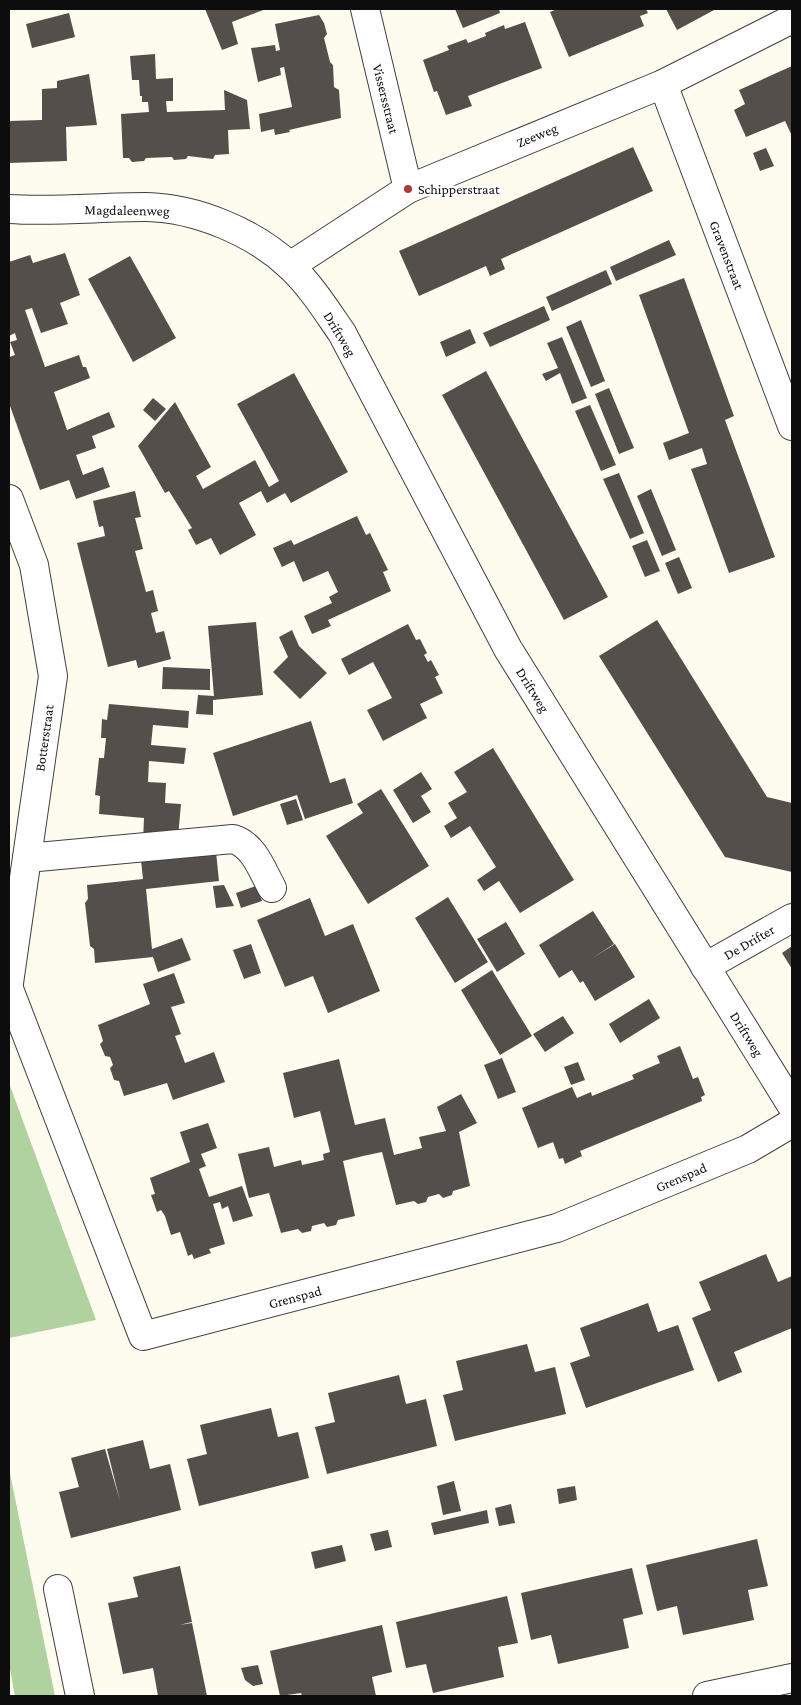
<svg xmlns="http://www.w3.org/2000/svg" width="801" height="1705" viewBox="0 0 801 1705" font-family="'Crimson Pro',serif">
<rect width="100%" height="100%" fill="#fdfcef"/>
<!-- forest -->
<g fill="#b0d29e">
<polygon points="9,1083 96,1320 9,1338"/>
<polygon points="9,1468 55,1696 15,1696 9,1664"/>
</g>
<!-- building -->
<g fill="#544f4b">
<polygon points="205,9 266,9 232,22 238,44 222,50"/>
<polygon points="455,9 499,9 500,13 463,28"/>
<polygon points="557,9 646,9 648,13 640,16 644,26 569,57 550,12"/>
<polygon points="666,9 716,9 677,30"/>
<polygon points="69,13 75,37 32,48 26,24"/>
<polygon points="319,15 324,23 327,34 324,38 330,62 333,65 334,87 339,90 341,118 289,130 290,132 275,135 274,129 261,132 259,114 292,107 284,67 280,68 281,75 258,82 251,48 275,45 276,51 280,50 275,24"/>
<polygon points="525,22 542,68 468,96 472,106 446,115 437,91 434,92 423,60 449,50 447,46 466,39 468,43 486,36 485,33 504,25 505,29"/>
<polygon points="155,54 156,79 173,78 173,101 166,101 167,112 225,110 224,90 247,100 250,129 228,130 229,154 215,155 213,159 188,156 186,159 174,160 172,157 146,158 144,161 132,162 129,158 123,158 121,114 149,112 148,102 142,102 142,96 140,96 139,80 132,80 130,56"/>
<polygon points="792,66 792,136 785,121 746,137 734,110 745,104 739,90"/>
<polygon points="89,74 97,125 66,127 67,161 9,163 9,121 42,120 42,89 57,88 57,81"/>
<polygon points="633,147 653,191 501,259 505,269 490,276 486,266 419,296 399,251"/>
<polygon points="766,148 774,166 760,171 753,153"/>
<polygon points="669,240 676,255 616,281 610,267"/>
<polygon points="65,253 80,295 60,303 68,324 41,333 32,308 25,310 45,367 79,355 83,367 86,367 90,378 54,392 67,430 109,412 115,427 92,436 96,448 76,455 83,475 103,467 110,487 76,499 69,480 40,490 9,403 9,357 15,355 10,342 17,340 15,333 9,336 9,262 30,255 33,263"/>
<polygon points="130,256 176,338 133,362 88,279"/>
<polygon points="606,270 612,284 552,311 546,297"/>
<polygon points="684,278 734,416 725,420 775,557 729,573 691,469 707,464 702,448 669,460 663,443 689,433 639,295"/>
<polygon points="544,306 550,320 490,347 483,333"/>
<polygon points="581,320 605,381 591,387 566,327"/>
<polygon points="470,329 476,343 446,357 440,342"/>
<polygon points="562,337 587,398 572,404 560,373 546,381 542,374 558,368 547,343"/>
<polygon points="486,371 608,597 564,620 442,395"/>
<polygon points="294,373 348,472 291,503 285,493 267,503 261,491 239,503 256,535 220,555 211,538 196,545 188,530 192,528 169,491 165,493 138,446 175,402 211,467 196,476 203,489 255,460 269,487 279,481 237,404"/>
<polygon points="609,388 634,448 619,454 595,394"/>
<polygon points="153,398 166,409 155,421 143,410"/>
<polygon points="590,405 616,465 601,471 575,411"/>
<polygon points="619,473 644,533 630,539 603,479"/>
<polygon points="651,489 676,550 662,556 637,496"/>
<polygon points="135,491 141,517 135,518 143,549 135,551 146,592 153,590 158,611 151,613 156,633 164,631 171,659 138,668 136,660 108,667 77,543 105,536 103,526 99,527 93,501"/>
<polygon points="357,516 366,535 370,533 388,570 383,572 391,591 328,620 331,626 312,634 304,616 332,603 329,597 338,592 328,571 303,582 294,561 282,567 273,548 291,540 294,545"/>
<polygon points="647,540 660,571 645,577 632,546"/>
<polygon points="679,557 692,588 678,594 665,563"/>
<polygon points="657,620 767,797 792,803 792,872 725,857 599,656"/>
<polygon points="256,622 263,695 213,700 213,715 196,714 198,695 214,696 208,626"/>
<polygon points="408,624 416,640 420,639 427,653 424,655 428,662 431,660 439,675 435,677 443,693 420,704 427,718 383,741 367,710 392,698 373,662 349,675 341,659"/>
<polygon points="292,630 299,646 327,673 300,699 273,672 288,657 279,637"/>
<polygon points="163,667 210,669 210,690 162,689"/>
<polygon points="109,704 189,711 188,728 153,725 151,745 186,748 184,764 149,761 148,782 166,783 165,803 181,804 178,837 143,841 144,818 99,814 100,796 95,795 97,777 99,758 104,758 106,738 101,738 102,719 107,720"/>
<polygon points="311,721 330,783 345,778 353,803 305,819 297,795 233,816 213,753"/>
<polygon points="493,748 574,880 520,913 499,881 484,891 477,880 496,867 470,826 451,838 444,826 457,818 448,803 467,792 454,772"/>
<polygon points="421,772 432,789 421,796 431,812 413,823 393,790"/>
<polygon points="381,789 429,866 368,904 326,836 363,813 357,804"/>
<polygon points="296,799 303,820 287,825 280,804"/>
<polygon points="216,852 219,881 146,889 152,949 182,938 191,960 158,972 153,957 95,963 94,949 90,946 85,903 88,899 87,885 143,879 141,860"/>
<polygon points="224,885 234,906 216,908 213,886"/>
<polygon points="256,886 262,901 241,908 236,893"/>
<polygon points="448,897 488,962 455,983 415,918"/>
<polygon points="310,898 325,936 353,924 380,991 328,1013 313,976 285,987 257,920"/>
<polygon points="593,911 614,944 591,959 615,944 635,977 595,1001 583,981 580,983 572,970 559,978 539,945"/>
<polygon points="506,922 525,954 497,972 477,939"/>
<polygon points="251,944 261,973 244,979 233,950"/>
<polygon points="792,946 792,969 782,953"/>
<polygon points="492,970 532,1036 500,1055 461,990"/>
<polygon points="174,973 185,1003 171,1007 181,1034 175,1036 185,1063 214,1052 225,1082 173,1100 167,1083 124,1096 119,1081 114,1080 110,1068 113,1065 110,1057 105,1056 100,1044 103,1041 98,1025 150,1004 143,984"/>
<polygon points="649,999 660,1018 620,1043 609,1024"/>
<polygon points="563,1016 574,1033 545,1052 533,1034"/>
<polygon points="680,1046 693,1079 698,1077 705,1095 701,1097 702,1101 580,1151 582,1156 565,1164 563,1158 559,1159 553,1142 538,1148 522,1108 572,1087 577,1098 591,1092 592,1096 634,1079 632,1075 660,1063 657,1056"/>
<polygon points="502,1058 516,1092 498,1099 484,1065"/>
<polygon points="339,1059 355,1125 385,1118 394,1155 422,1148 419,1137 446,1131 437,1107 461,1094 477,1123 459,1132 470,1186 453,1191 452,1195 443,1198 439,1194 428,1197 426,1202 418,1204 414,1201 396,1205 382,1152 363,1156 343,1161 355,1216 338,1220 336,1225 327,1227 324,1223 312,1226 311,1231 302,1233 298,1229 281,1233 269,1193 249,1198 238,1154 269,1147 274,1167 301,1160 302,1165 324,1160 323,1154 330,1152 320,1111 294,1118 283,1073"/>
<polygon points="578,1062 585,1080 571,1085 564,1067"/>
<polygon points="208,1123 217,1148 201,1154 206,1166 199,1169 209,1197 242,1186 253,1216 233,1222 228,1206 222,1209 220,1202 213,1204 225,1244 209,1249 211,1253 194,1259 192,1254 188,1256 180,1232 171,1235 165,1216 161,1210 157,1212 151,1195 155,1194 150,1178 190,1162 180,1132"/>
<polygon points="766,1254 778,1282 792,1276 792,1328 734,1352 742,1372 718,1382 692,1318 711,1310 699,1282"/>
<polygon points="648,1303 658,1332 678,1325 694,1370 586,1408 570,1363 590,1356 580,1328"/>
<polygon points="527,1344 535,1372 555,1367 566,1414 455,1441 443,1395 463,1390 456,1361"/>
<polygon points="399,1375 406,1404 426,1399 437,1446 327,1474 315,1427 335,1422 328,1393"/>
<polygon points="271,1408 278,1437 298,1432 309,1478 199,1506 187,1459 207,1454 200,1425"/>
<polygon points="143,1440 150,1469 170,1464 181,1510 71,1538 59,1492 79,1487 71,1458 105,1449 120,1501 107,1449"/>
<polygon points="454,1481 461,1511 443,1515 437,1486"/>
<polygon points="575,1486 577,1500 559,1504 557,1489"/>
<polygon points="511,1504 515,1523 499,1526 495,1508"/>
<polygon points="487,1510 489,1523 434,1535 431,1523"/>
<polygon points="388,1530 392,1547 375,1551 370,1534"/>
<polygon points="757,1539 768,1586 748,1590 754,1620 683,1635 677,1606 657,1611 646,1565"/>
<polygon points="342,1545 346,1561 315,1569 311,1552"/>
<polygon points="180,1566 192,1622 179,1625 192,1623 207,1696 158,1696 153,1668 123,1674 108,1603 138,1597 133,1577"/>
<polygon points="632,1568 643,1614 623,1619 629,1648 558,1664 551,1635 531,1640 521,1593"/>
<polygon points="507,1596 518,1643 498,1647 504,1677 433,1693 426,1664 406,1668 396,1622"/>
<polygon points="382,1625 392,1672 372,1677 376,1696 302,1696 301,1693 280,1696 270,1651"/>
<polygon points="258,1665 263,1684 253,1686 245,1680 241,1668"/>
</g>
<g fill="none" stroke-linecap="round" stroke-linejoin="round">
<defs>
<g id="minor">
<polyline points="365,9 408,189"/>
<polyline points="663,84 792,426"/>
<path d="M9 209C55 212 100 207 146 207 196 208 254 232 291 267 311 286 326 310 342 333L508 649 792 1106"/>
<polyline points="290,266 408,189 663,84 792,19"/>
<polyline points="9,499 34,565 53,676 9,983"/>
<path d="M27 858 233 839C254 845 262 870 272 888"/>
<polyline points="705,967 792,918"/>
<polyline points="9,989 143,1336 557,1228 748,1149 792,1123"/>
<polyline points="58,1589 80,1696"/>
<polyline points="707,1696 792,1678"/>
</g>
</defs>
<!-- minor casing -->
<use href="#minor" stroke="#404040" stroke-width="30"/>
<!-- minor -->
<use href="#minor" stroke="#fff" stroke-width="28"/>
</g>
<!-- markers -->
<circle fill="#ab3d36" stroke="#fff" stroke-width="2" cx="408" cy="189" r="5"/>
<g text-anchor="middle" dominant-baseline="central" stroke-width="5" stroke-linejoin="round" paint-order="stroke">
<!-- street labels -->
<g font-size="14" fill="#0d0d0d" stroke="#fff">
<text transform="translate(386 99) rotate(76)">Vissersstraat</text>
<text transform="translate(537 135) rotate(-22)">Zeeweg</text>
<text transform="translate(127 210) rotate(1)">Magdaleenweg</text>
<text transform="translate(727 255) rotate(69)">Gravenstraat</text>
<text transform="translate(340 334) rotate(59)">Driftweg</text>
<text transform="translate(533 690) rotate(58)">Driftweg</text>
<text transform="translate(44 738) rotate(-82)">Botterstraat</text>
<text transform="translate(749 942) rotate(-30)">De Drifter</text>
<text transform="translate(747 1034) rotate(58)">Driftweg</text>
<text transform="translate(681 1177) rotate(-23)">Grenspad</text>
<text transform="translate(295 1297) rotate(-15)">Grenspad</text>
</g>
<!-- poi labels -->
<g font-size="14" fill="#0d0d0d" stroke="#fff" text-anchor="start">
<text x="418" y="189">Schipperstraat</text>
</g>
</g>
<!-- border -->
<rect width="801" height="1705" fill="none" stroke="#0d0d0d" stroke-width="20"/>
</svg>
